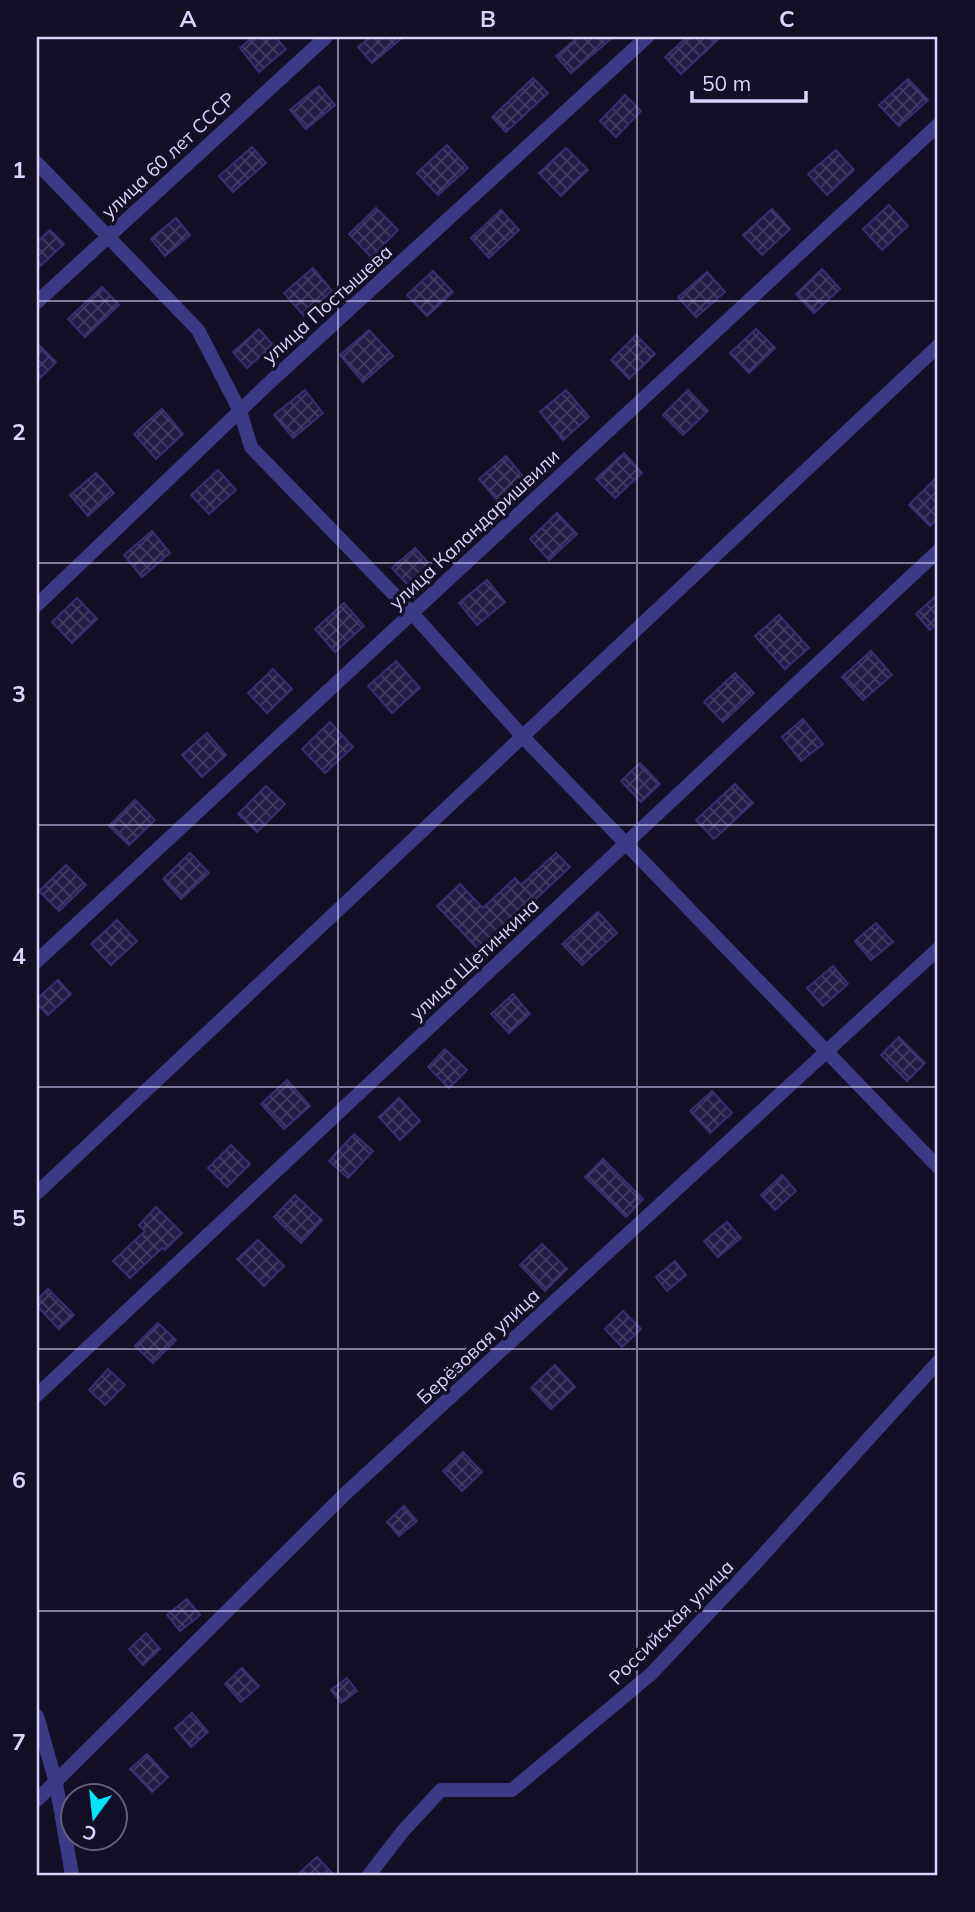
<svg xmlns="http://www.w3.org/2000/svg" width="975" height="1912" viewBox="0 0 975 1912" font-family="Mulish,sans-serif">
<defs>
<pattern id="building-cross-hatch" width="8" height="8" patternUnits="userSpaceOnUse" patternTransform="scale(1.75)"><rect width="8" height="8" fill="#241b47"/><path d="M0 0l8 8M0 8l8-8" fill="none" stroke="#433b63"/></pattern>
</defs>
<rect width="100%" height="100%" fill="#130f26"/>
<!-- building -->
<g fill="url(#building-cross-hatch)" stroke="#3b2d73" stroke-width="2">
<polygon points="253,37 275,37 286,49 259,72 240,48"/>
<polygon points="371,37 403,37 372,63 358,47"/>
<polygon points="578,37 613,37 571,73 556,56"/>
<polygon points="687,37 721,37 681,74 665,57"/>
<polygon points="533,78 548,93 506,132 492,117"/>
<polygon points="908,79 928,100 899,126 879,105"/>
<polygon points="319,86 335,105 306,129 290,110"/>
<polygon points="625,95 641,111 616,137 600,121"/>
<polygon points="447,145 468,168 438,195 417,173"/>
<polygon points="252,147 266,163 233,192 219,176"/>
<polygon points="566,148 588,170 561,196 539,173"/>
<polygon points="836,150 854,170 827,195 808,174"/>
<polygon points="889,205 908,226 882,250 863,229"/>
<polygon points="376,208 398,230 371,257 349,234"/>
<polygon points="772,209 790,229 762,255 743,235"/>
<polygon points="501,210 519,230 489,258 471,238"/>
<polygon points="176,218 190,235 165,256 151,239"/>
<polygon points="50,230 64,244 37,269 37,242"/>
<polygon points="313,268 332,291 304,316 284,293"/>
<polygon points="822,269 840,289 814,313 796,294"/>
<polygon points="433,271 453,292 427,316 407,295"/>
<polygon points="707,272 725,292 696,317 678,297"/>
<polygon points="102,287 119,305 85,337 68,319"/>
<polygon points="259,329 273,345 247,368 233,352"/>
<polygon points="756,329 775,348 749,373 730,353"/>
<polygon points="369,330 393,356 363,382 340,355"/>
<polygon points="636,335 655,354 629,379 611,360"/>
<polygon points="37,343 56,362 37,381"/>
<polygon points="305,390 323,413 293,438 274,415"/>
<polygon points="566,390 589,417 563,440 540,412"/>
<polygon points="688,390 708,411 683,435 663,415"/>
<polygon points="162,409 183,434 156,459 134,434"/>
<polygon points="624,453 642,473 615,498 596,479"/>
<polygon points="506,456 525,479 498,501 479,479"/>
<polygon points="218,470 236,490 209,514 191,495"/>
<polygon points="96,473 114,493 88,516 70,495"/>
<polygon points="938,476 938,518 930,526 909,505"/>
<polygon points="557,513 577,534 549,560 530,539"/>
<polygon points="152,531 170,553 142,577 124,555"/>
<polygon points="415,548 431,566 409,586 392,568"/>
<polygon points="487,580 505,602 477,625 459,603"/>
<polygon points="938,594 938,623 930,630 916,614"/>
<polygon points="77,598 97,619 72,643 52,622"/>
<polygon points="344,603 364,626 335,652 315,629"/>
<polygon points="779,615 809,648 785,669 755,636"/>
<polygon points="871,651 892,675 863,700 842,677"/>
<polygon points="396,661 420,688 392,713 368,686"/>
<polygon points="273,669 292,689 267,713 248,693"/>
<polygon points="735,673 754,693 723,722 704,702"/>
<polygon points="803,719 823,744 801,761 782,737"/>
<polygon points="330,722 353,747 325,773 302,749"/>
<polygon points="207,733 226,755 202,777 182,755"/>
<polygon points="640,763 660,784 641,802 621,781"/>
<polygon points="735,784 753,803 714,839 696,820"/>
<polygon points="266,786 285,804 257,832 238,814"/>
<polygon points="135,800 155,820 129,845 109,826"/>
<polygon points="190,853 209,873 181,899 163,879"/>
<polygon points="556,853 570,867 504,929 506,932 483,954 437,906 460,884 483,908 515,878 521,885"/>
<polygon points="66,865 86,885 59,911 39,891"/>
<polygon points="598,912 617,933 582,965 562,944"/>
<polygon points="117,920 137,941 111,965 91,944"/>
<polygon points="876,923 893,942 871,960 855,941"/>
<polygon points="833,966 848,984 823,1006 807,988"/>
<polygon points="58,980 71,994 48,1015 37,1004 37,999"/>
<polygon points="513,994 530,1014 509,1033 491,1014"/>
<polygon points="899,1037 925,1063 907,1081 881,1055"/>
<polygon points="445,1049 467,1070 449,1088 428,1067"/>
<polygon points="287,1080 310,1106 284,1129 261,1104"/>
<polygon points="712,1091 732,1113 710,1133 690,1111"/>
<polygon points="399,1098 420,1121 400,1140 379,1117"/>
<polygon points="354,1134 373,1151 348,1178 329,1161"/>
<polygon points="231,1145 250,1164 227,1187 208,1168"/>
<polygon points="603,1159 643,1199 626,1217 585,1177"/>
<polygon points="782,1175 796,1191 775,1210 761,1195"/>
<polygon points="295,1195 322,1220 301,1243 274,1217"/>
<polygon points="156,1207 182,1233 165,1250 162,1248 130,1278 113,1261 145,1231 139,1225"/>
<polygon points="727,1222 741,1238 718,1257 704,1241"/>
<polygon points="258,1240 284,1266 264,1286 237,1259"/>
<polygon points="542,1244 567,1269 545,1291 520,1265"/>
<polygon points="675,1261 686,1275 667,1291 656,1277"/>
<polygon points="48,1289 74,1315 59,1329 37,1306 37,1300"/>
<polygon points="623,1311 641,1329 622,1347 605,1329"/>
<polygon points="158,1323 176,1340 153,1363 135,1346"/>
<polygon points="555,1365 575,1387 551,1409 531,1388"/>
<polygon points="108,1369 125,1385 105,1405 89,1390"/>
<polygon points="463,1452 482,1472 462,1491 443,1471"/>
<polygon points="404,1506 417,1521 399,1536 387,1522"/>
<polygon points="187,1599 200,1615 180,1631 167,1615"/>
<polygon points="146,1633 160,1649 143,1665 129,1649"/>
<polygon points="242,1668 259,1686 241,1702 225,1684"/>
<polygon points="347,1678 357,1691 341,1703 331,1690"/>
<polygon points="192,1713 208,1732 191,1747 175,1728"/>
<polygon points="147,1754 168,1777 152,1792 130,1769"/>
<polygon points="317,1857 334,1875 297,1875"/>
</g>
<g fill="none" stroke-linecap="round" stroke-linejoin="round">
<!-- minor -->
<g stroke="#3d3a85" stroke-width="14">
<polyline points="37,163 198,330 240,411 251,447 412,613 523,737 938,1167"/>
<polyline points="37,302 326,37"/>
<polyline points="37,605 270,382 647,37"/>
<polyline points="37,961 938,125"/>
<polyline points="37,1193 938,346"/>
<polyline points="37,1395 938,551"/>
<polyline points="37,1716 56,1783 72,1875"/>
<polyline points="37,1800 345,1494 938,949"/>
<polyline points="369,1875 403,1831 441,1790 512,1790 651,1674 754,1565 938,1362"/>
</g>
</g>
<!-- grid -->
<path fill="none" stroke="#d9d4ff" stroke-width="2" stroke-opacity="0.55" d="M338 37V1875M637 37V1875M37 301H938M37 563H938M37 825H938M37 1087H938M37 1349H938M37 1611H938"/>
<g text-anchor="middle" dominant-baseline="central" stroke-width="7" stroke-linejoin="round" paint-order="stroke">
<!-- street labels -->
<g font-size="19" fill="#d9d4ff" stroke="#130f26">
<text transform="translate(168 155) rotate(-43)">улица 60 лет СССР</text>
<text transform="translate(327 304) rotate(-42)">улица Постышева</text>
<text transform="translate(474 529) rotate(-43)">улица Каландаришвили</text>
<text transform="translate(474 959) rotate(-43)">улица Щетинкина</text>
<text transform="translate(478 1346) rotate(-43)">Берёзовая улица</text>
<text transform="translate(671 1622) rotate(-45)">Российская улица</text>
</g>
</g>
<!-- border -->
<rect width="975" height="1912" fill="none" stroke="#130f26" stroke-width="77"/>
<!-- north arrow -->
<g transform="translate(94 1817) rotate(195)"><circle r="33" fill="#130f26" stroke="#625e7d" stroke-width="2"/>
<path d="M0-5L12 26L0 18L-12 26Z" fill="#00e5ff"/>
<text y="-10" font-size="19" font-weight="bold" text-anchor="middle" fill="#d9d4ff">С</text>
</g>
<!-- scale -->
<path d="M692 91v10h114v-10" fill="none" stroke="#d9d4ff" stroke-width="3.5"/>
<text x="702" y="91" font-size="21" fill="#d9d4ff" stroke="#130f26" stroke-width="5" paint-order="stroke">50 m</text>
<rect x="38" y="38" width="898" height="1836" fill="none" stroke="#d9d4ff" stroke-width="2.5"/>
<g font-size="23" text-anchor="middle" font-weight="bold" fill="#d9d4ff">
<text x="188" y="27">A</text>
<text x="488" y="27">B</text>
<text x="787" y="27">C</text>
<text x="19" y="178">1</text>
<text x="19" y="440">2</text>
<text x="19" y="702">3</text>
<text x="19" y="964">4</text>
<text x="19" y="1226">5</text>
<text x="19" y="1488">6</text>
<text x="19" y="1750">7</text>
</g>
</svg>
